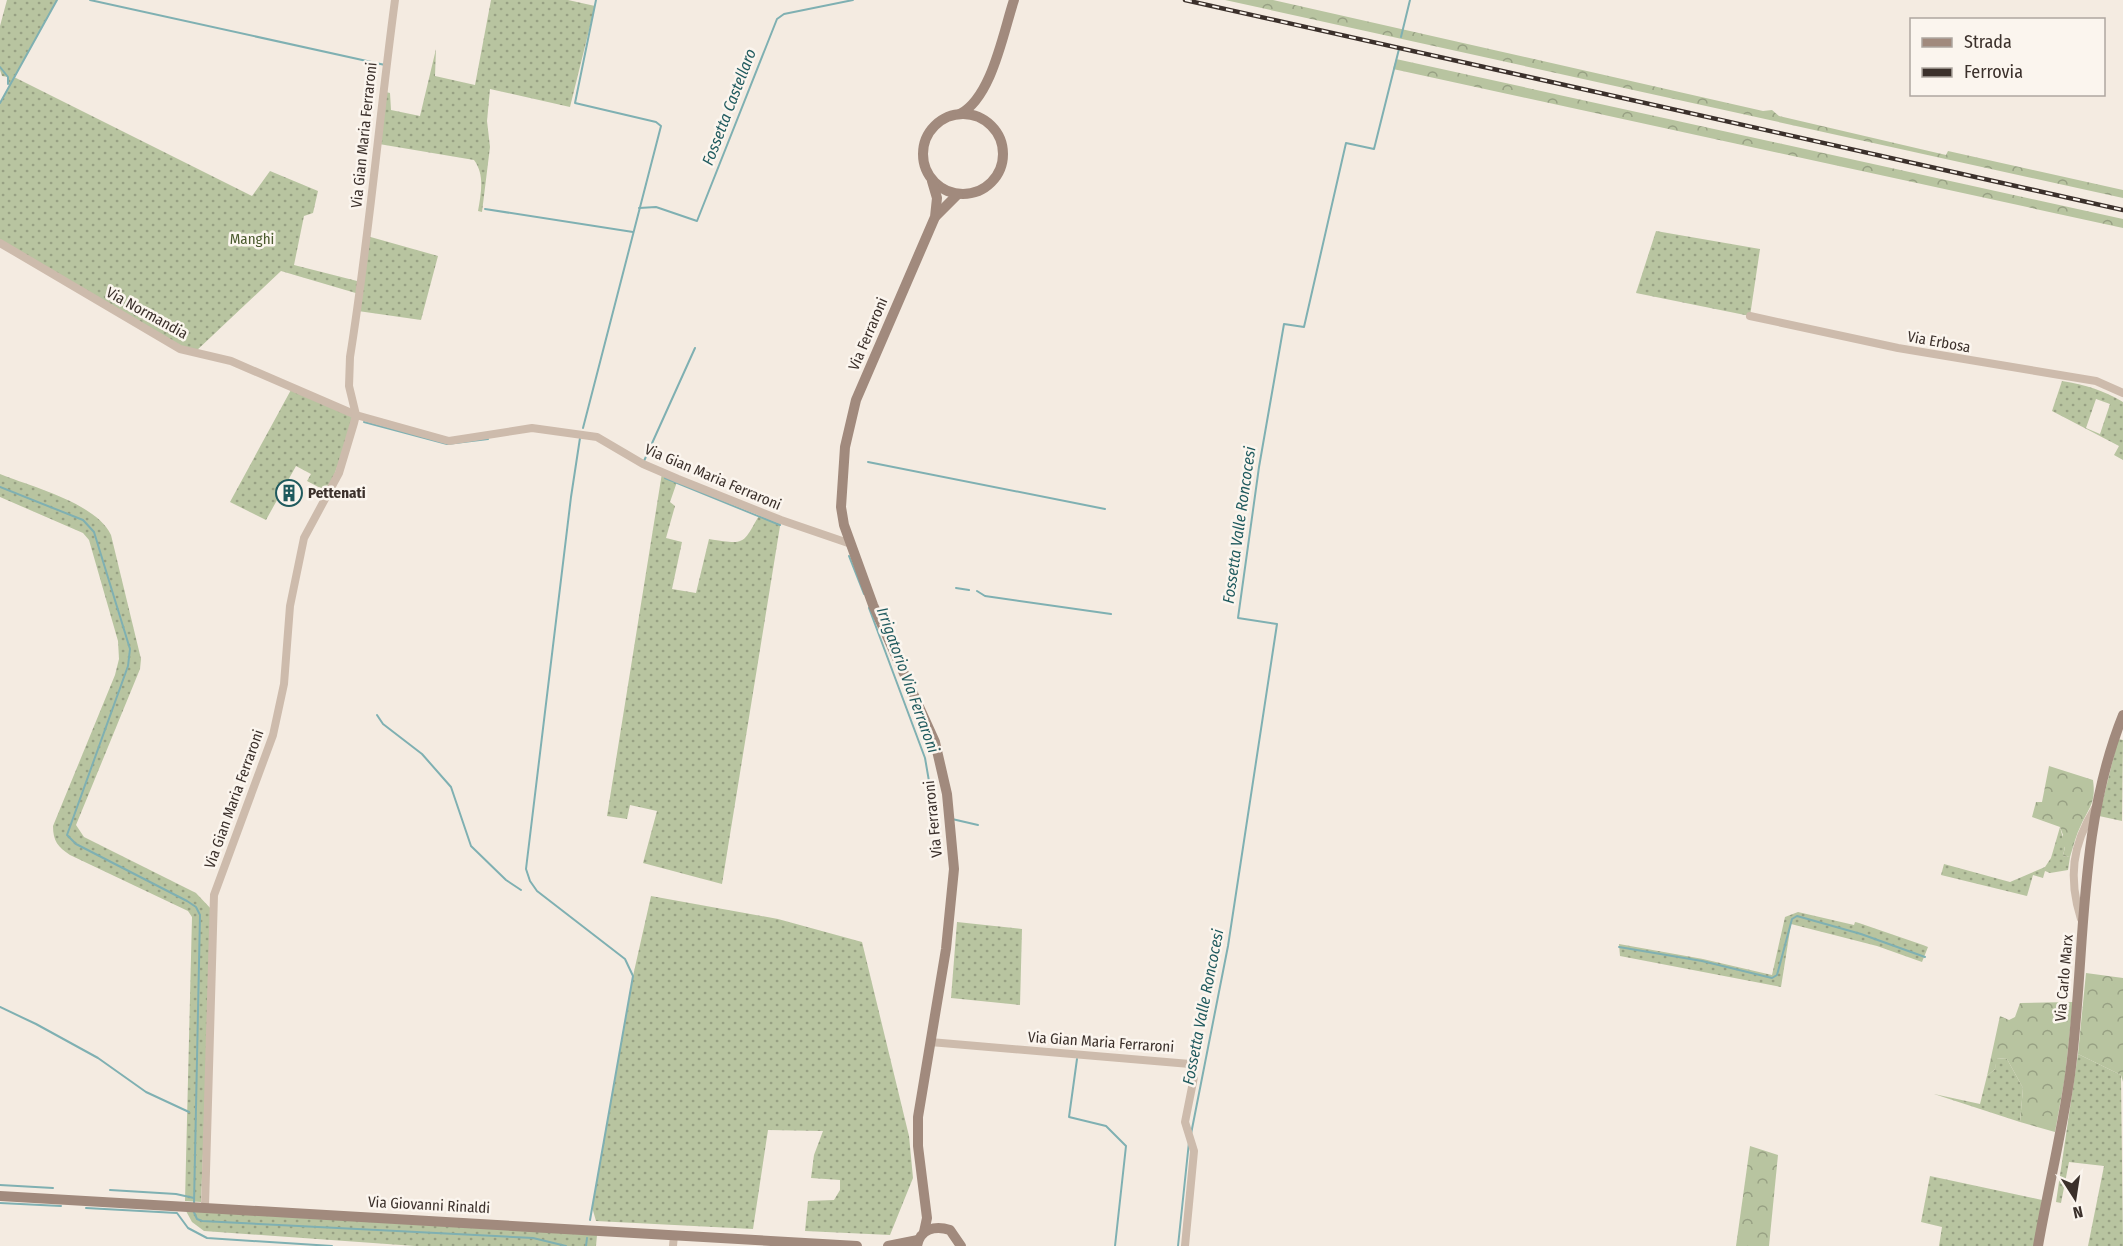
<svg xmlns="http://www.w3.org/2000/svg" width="2123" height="1246" viewBox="0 0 2123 1246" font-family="'Fira Sans Condensed',sans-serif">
<defs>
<pattern id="grass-dots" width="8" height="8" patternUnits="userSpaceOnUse" patternTransform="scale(1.5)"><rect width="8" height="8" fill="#b8c4a0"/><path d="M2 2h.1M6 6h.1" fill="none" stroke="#97a083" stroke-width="1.8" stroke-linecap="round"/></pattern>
<pattern id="forest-crowns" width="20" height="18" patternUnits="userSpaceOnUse" patternTransform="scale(1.5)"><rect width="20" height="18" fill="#b8c4a0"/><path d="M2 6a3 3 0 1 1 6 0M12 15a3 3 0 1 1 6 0" fill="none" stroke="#97a083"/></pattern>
</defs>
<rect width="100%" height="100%" fill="#f4ebe1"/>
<!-- grass -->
<g fill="url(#grass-dots)" fill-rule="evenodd">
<polygon points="7,0 57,0 14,77 252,196 270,171 318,191 313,213 304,216 294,265 361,282 367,236 438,256 421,320 358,311 359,294 281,271 195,352 180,349 0,243 0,103 9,86 8,77 2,76 0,70 0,26"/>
<path d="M491 0H568L595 6 570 107 490 89 487 121 490 147 482 212 478 211C481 193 485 175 474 160L379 144 382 91 390 93 391 110 420 116 436 49 435 76 475 85Z"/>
<polygon points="1656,231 1760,249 1750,316 1636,293"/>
<path d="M2062 381C2086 385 2103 390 2123 402V460L2114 455 2119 446 2052 411ZM2096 399 2110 404 2100 434 2086 428Z"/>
<polygon points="292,388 356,415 328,492 307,481 311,474 296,466 266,520 230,502"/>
<path d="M662 473 678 479 670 502 675 506 666 538 682 542 672 589 696 593 709 539C747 545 742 545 761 512L781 520 722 884 643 863 657 811 630 805 627 819 607 816Z"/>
<path d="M0 474C32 487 96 503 111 535L141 659 140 669 76 825 84 837 196 893 213 911 201 1202 185 1201 192 917 188 911 70 855C58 847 53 841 53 826L115 675 119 659 118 641 89 540 83 533 0 497Z"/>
<polygon points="2118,739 2123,740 2122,821 2099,816"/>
<polygon points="2060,827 2065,846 2063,856 2070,857 2068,870 2050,873 2045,871 2043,878 2033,875 2027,896 1941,875 1944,864 2010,882 2045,867 2051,858"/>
<polygon points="651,896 778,919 862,942 909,1136 913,1178 890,1235 805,1231 808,1201 834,1200 840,1190 840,1180 811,1178 814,1155 823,1131 768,1130 753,1229 596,1221 592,1207 633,976"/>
<polygon points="1798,912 1854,925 1855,922 1859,923 1923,945 1928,947 1922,962 1877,946 1791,924 1781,987 1620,956 1619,944 1703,959 1772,975 1785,917"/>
<polygon points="957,922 1022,929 1020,1005 951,998"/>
<polygon points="2078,1054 2121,1075 2123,1246 2088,1246 2104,1166 2069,1162 2061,1203 2056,1202"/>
<polygon points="1996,1058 2007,1059 2023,1088 2020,1122 1934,1094 1980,1104 1987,1076 1995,1069"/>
<polygon points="1930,1176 2042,1200 2034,1246 1939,1246 1942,1227 1921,1222"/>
<polygon points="186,1211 597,1235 596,1246 415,1246 204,1231 192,1222"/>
</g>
<!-- forest -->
<g fill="url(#forest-crowns)">
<polygon points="1225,0 1273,0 1763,111 1772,110 1779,116 1946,155 1948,151 2123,190 2123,198"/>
<polygon points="1396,59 2123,219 2123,228 1393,69"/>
<path d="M2049 766 2093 780C2096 802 2090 806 2081 825 2076 835 2073 847 2070 857L2063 856 2065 847 2059 845 2063 835 2060 827 2032 817 2036 802H2042Z"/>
<polygon points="2086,973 2123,978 2123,1082 2121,1075 2078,1054"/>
<polygon points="2073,1002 2065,1077 2055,1132 2020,1122 2023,1088 2007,1059 1997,1058 1995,1069 1987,1076 2000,1016 2009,1020 2015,1017 2020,1003"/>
<polygon points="1750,1146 1778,1155 1769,1246 1736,1246"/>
</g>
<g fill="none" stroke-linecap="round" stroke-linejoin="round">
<!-- stream -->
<g stroke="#7fb0b2" stroke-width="2">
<polyline points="90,0 385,65"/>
<polyline points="1401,37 1410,0"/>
<polyline points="0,67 8,77 8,84"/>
<polyline points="0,103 57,0"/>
<polyline points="639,208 656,207 697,221 777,19 784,14 853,0"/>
<polyline points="485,209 633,232"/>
<polyline points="364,422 447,444 488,439"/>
<polyline points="583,428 661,126 656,122 575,103 596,0"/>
<polyline points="580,438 571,497 526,869 530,881 537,891 625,959 633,976 590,1220"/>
<polyline points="644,461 695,348"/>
<polyline points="868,462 1105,509"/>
<polyline points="665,478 780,525"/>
<polyline points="0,487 83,520 94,532 130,649 128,666 67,835 76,844 187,901 196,907 200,915 194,1204"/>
<polyline points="849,556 864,594"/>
<polyline points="956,588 969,590"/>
<polyline points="977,591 985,596 1111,614"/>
<polyline points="869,608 925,758 935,816"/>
<polyline points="377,715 383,724 422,754 451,787 471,846 506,880 521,890"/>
<polyline points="952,819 978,825"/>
<polyline points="1619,947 1702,961 1772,978 1777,975 1792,919 1797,916 1861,934 1925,957"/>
<polyline points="0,1007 36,1024 98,1058 146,1092 189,1112"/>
<polyline points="1077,1059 1069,1117 1106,1126 1126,1146 1115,1246"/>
<polyline points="1191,1134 1228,946 1277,624 1238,618 1259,467 1284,324 1304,327 1346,143 1374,149 1399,49"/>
<polyline points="0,1185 53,1188"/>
<polyline points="110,1190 176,1194 194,1198"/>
<polyline points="0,1203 61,1206"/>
<polyline points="86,1208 177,1213 188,1228 207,1238 332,1246"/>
<polyline points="193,1210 197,1219 202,1221 533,1238 566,1246"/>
<polyline points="586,1246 587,1238"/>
<polyline points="1178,1246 1189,1142"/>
</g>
<!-- street -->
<g stroke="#cdbbac" stroke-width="8">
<polyline points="0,243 180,349 231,361 356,415 449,441 532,428 597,437 643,464 678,479 781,520 851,544"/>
<polyline points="1750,316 1898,348 2096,381 2123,393"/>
<path d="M2081 919C2068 878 2072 845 2095 808"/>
<polyline points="930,1042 1190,1064 1194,1077 1185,1122 1194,1151 1185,1246"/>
<path d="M205 1206 214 895 273 735 284 684 290 606 304 538 339 473 354 423 356 415 349 386 350 357C369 239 379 119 395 0"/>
<polyline points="673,1246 674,1235"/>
</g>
<!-- secondary -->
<g stroke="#a18a7d" stroke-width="10">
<circle cx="963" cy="154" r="40"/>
<path d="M960 114C992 97 1003 33 1014 0"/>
<polyline points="936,216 958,194"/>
<polyline points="0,1196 857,1246"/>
<polyline points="924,1232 927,1218 918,1146 918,1117 946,949 954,869 947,794 935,742 873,605 844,525 841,507 845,447 856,400 935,217 937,198 932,181"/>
<polyline points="888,1246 918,1240"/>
<path d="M917 1246C920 1229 935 1225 950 1230L961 1246"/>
<path d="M2038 1246C2048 1189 2062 1132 2070 1075 2086 956 2077 829 2123 715"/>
</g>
<defs>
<polyline id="rail" points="1185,0 2123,210"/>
</defs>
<!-- rail casing -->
<use href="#rail" stroke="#3b302b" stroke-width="4.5"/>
<!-- rail -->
<use href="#rail" stroke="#fbf5ee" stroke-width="2" stroke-dasharray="7" stroke-linecap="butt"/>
</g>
<!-- icons -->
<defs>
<symbol id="building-ring" viewBox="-11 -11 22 22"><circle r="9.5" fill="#fbf5ee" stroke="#1f5a5e" stroke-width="1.5"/><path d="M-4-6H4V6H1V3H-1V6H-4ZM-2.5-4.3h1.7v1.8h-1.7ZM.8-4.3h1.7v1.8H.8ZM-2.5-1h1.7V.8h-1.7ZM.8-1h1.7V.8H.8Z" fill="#1f5a5e"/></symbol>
</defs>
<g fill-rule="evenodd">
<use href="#building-ring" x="274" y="478" width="30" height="30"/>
</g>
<g text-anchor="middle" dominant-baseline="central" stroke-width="5" stroke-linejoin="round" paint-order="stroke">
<!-- street labels -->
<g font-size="15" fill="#3b302b" stroke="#fbf5ee">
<text transform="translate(364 135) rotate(-84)">Via Gian Maria Ferraroni</text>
<text transform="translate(147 313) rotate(29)">Via Normandia</text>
<text transform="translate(868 334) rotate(-67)">Via Ferraroni</text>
<text transform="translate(1939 342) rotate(10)">Via Erbosa</text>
<text transform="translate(713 477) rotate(23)">Via Gian Maria Ferraroni</text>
<text transform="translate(234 799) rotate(-70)">Via Gian Maria Ferraroni</text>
<text transform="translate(933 819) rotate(-96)">Via Ferraroni</text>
<text transform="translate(2064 978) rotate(-85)">Via Carlo Marx</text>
<text transform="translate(1101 1042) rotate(4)">Via Gian Maria Ferraroni</text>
<text transform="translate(429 1205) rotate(3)">Via Giovanni Rinaldi</text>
</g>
<!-- park labels -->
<g font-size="15" fill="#4a5a2e" stroke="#fbf5ee">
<text x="252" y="239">Manghi</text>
</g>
<!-- poi labels -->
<g font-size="15" font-weight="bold" fill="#3b302b" stroke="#fbf5ee" text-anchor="start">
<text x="308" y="493">Pettenati</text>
</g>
<!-- water labels -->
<g font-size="16" font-style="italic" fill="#1f5a5e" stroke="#fbf5ee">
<text transform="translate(729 107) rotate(-69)">Fossetta Castellaro</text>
<text transform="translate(1239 525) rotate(-82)">Fossetta Valle Roncocesi</text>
<text transform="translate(908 680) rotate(70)">Irrigatorio Via Ferraroni</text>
<text transform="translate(1203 1007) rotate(-79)">Fossetta Valle Roncocesi</text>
</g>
</g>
<!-- legend -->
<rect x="1910" y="18" width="195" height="78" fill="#fbf5ee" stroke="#aea6a0" stroke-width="1.5"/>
<rect x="1922" y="38" width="30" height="9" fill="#a18a7d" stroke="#aea6a0" stroke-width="1.5"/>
<text x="1964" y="48" font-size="18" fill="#3b302b">Strada</text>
<rect x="1922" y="68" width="30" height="9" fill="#3b302b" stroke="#aea6a0" stroke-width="1.5"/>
<text x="1964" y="78" font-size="18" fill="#3b302b">Ferrovia</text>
<!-- north arrow -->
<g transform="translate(2075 1198) rotate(168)" stroke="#fbf5ee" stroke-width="4.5" paint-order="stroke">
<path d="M0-4.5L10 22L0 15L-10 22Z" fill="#3b302b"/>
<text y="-9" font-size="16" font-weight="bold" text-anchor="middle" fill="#3b302b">N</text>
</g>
</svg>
